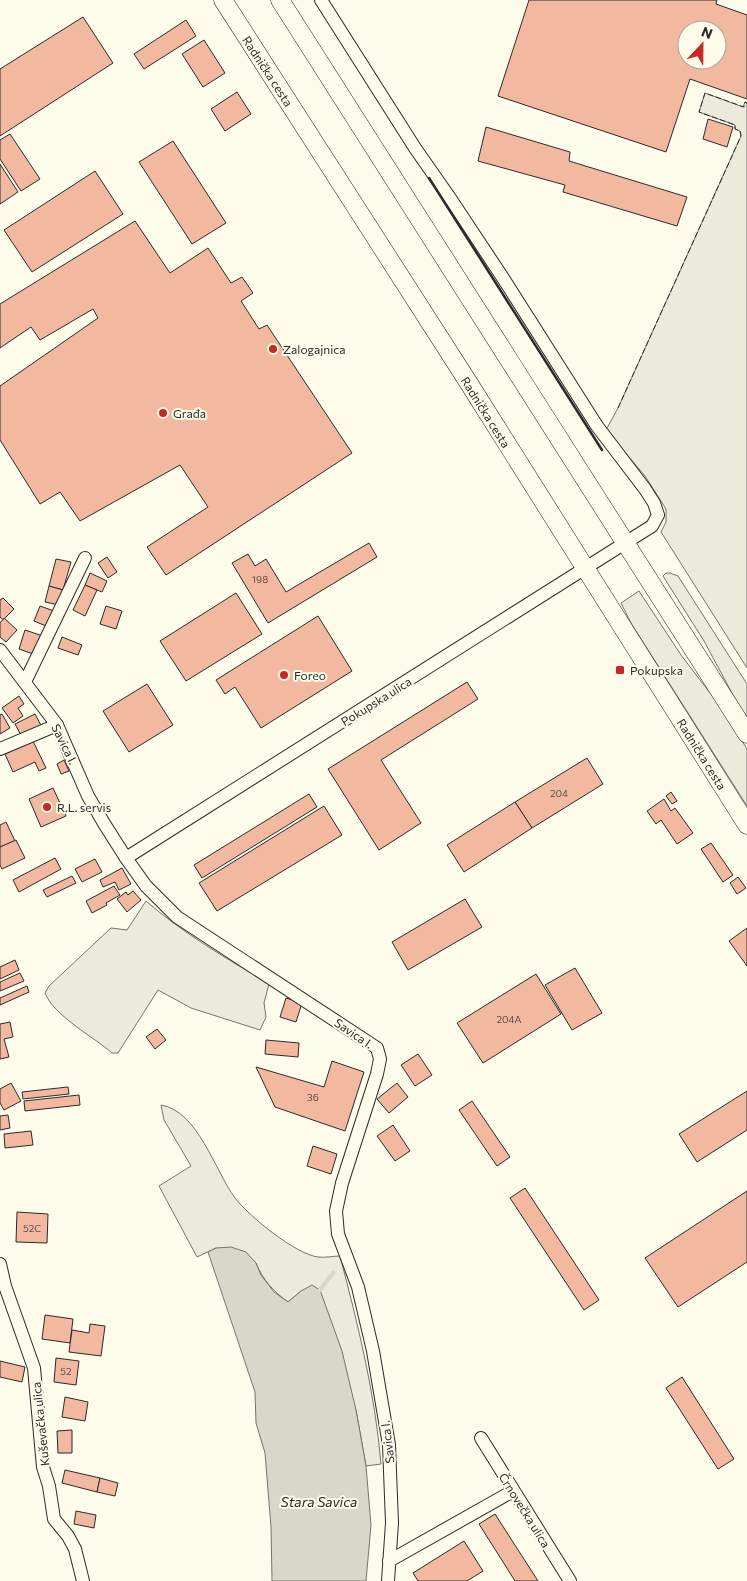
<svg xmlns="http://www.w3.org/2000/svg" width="747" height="1581" viewBox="0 0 747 1581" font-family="Commissioner,sans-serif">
<rect width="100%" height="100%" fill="#fdfbea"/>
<!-- green -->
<g fill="#ecebdb" stroke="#74746e">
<polygon points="705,93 743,107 745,102 747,103 747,668 661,532 666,522 666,509 645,476 606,430 618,408 741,136 740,131 735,129 735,125 699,112"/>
<polygon points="666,573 670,573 678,576 747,684 747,721 704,641 663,576"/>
<polygon points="639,591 681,655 723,710 747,749 747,806 631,623 621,603"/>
<path d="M146 901C184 934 226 958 269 984L264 1003 266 1017 260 1030 191 1008 158 990 118 1053H112C94 1037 54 1016 45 993L49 986 111 928 127 930Z"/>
<path d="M161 1105C198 1111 215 1171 235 1198 249 1216 295 1254 318 1257 325 1258 333 1256 340 1256 358 1325 375 1393 381 1464L366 1466 356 1410 301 1291 288 1302C273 1291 263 1280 256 1263L216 1248 197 1257 159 1186 191 1166 164 1120Z"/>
</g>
<!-- water -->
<polygon fill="#d8d7c9" stroke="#74746e" points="231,1247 246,1252 256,1263 261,1275 274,1292 288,1302 301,1291 312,1285 320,1290 342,1351 356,1410 366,1466 371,1525 366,1581 272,1581 271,1527 265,1453 256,1423 255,1392 208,1252 216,1248"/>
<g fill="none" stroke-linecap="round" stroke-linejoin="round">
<!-- stream -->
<polyline stroke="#d8d7c9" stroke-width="4.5" points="320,1290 333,1273"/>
</g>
<!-- building -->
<g fill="#f2b8a0" stroke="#2b2b2b" fill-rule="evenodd">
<path d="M529 0H717L716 4 747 15V99L690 79 666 152 498 96ZM687 30H717V60H687Z"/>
<polygon points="83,17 113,63 0,136 0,69"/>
<polygon points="186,20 196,36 144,69 134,54"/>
<polygon points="204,40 225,73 203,87 182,54"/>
<polygon points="237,92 251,114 225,131 211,109"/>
<polygon points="708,119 733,127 727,147 703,139"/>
<polygon points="486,127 570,152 569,161 687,197 677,226 563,192 565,185 478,161"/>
<polygon points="10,134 40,179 21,191 0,159 0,140"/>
<polygon points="173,141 226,223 192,244 139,162"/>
<polygon points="0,164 18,192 0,204"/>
<polygon points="95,171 123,214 32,272 4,230"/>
<polygon points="135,221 170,273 208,248 231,283 242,277 253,293 241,301 259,329 267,325 352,453 166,575 147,547 208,507 180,465 80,521 60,492 40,504 0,440 0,386 98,318 93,309 40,340 31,327 0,348 0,304"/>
<polygon points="369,543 377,557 268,623 232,563 248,554 255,566 266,559 286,592"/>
<polygon points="107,557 117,572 108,578 98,563"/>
<polygon points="56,559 71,562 63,590 49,586"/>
<polygon points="90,573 107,581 102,592 85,585"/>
<polygon points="85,585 97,590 85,616 73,610"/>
<polygon points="49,586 63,590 59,605 45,602"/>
<polygon points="236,593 262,634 186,681 160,641"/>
<polygon points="3,598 14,609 3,620 0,617 0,600"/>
<polygon points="40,606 57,612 51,628 34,621"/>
<polygon points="106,606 122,611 116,629 100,624"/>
<polygon points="318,616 352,671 261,728 235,687 225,694 216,680"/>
<polygon points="4,618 17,630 6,642 0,637 0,623"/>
<polygon points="25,630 43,636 36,655 19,649"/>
<polygon points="62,637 82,645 78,655 58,648"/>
<polygon points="467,682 478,699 381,760 421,823 379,850 328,769"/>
<polygon points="147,684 173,725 129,752 103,711"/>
<polygon points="19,696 24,704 18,708 23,716 13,723 2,708"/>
<polygon points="2,714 10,728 0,734 0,715"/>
<polygon points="35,714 43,729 23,739 15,724"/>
<polygon points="33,741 46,768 39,771 35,762 13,772 5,754"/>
<polygon points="587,758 603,784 532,828 515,802"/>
<polygon points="64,760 69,771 61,774 57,764"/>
<polygon points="53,788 66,816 41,827 29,799"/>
<polygon points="671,792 677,801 672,804 666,796"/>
<polygon points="309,794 317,807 202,878 194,865"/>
<polygon points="664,799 671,811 675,808 693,833 677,844 661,820 656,824 647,811"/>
<polygon points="515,802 532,828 464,872 447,845"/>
<polygon points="324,806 342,835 217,911 199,883"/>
<polygon points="6,822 15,841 0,847 0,825"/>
<polygon points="16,840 25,858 2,869 0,865 0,847"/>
<polygon points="711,843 733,875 723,882 701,849"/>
<polygon points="55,858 61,869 19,892 13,880"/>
<polygon points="95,859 102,872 82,882 75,869"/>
<polygon points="122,868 131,884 119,890 115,882 103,887 100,880"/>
<polygon points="72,876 76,883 47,897 43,890"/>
<polygon points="738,877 746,888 737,894 730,883"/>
<polygon points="114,886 120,895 106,903 107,905 92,913 86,901"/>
<polygon points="133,891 141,900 127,912 117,899 126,892 128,895"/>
<polygon points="465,899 482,927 408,970 392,942"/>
<polygon points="747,928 747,966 729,941"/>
<polygon points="15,960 19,970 0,979 0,967"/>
<polygon points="575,968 602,1013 572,1030 545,985"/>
<polygon points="20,973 24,981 0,991 0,982"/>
<polygon points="536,974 561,1014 483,1063 457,1023"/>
<polygon points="27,986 29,992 0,1005 0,998"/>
<polygon points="286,998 302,1003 296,1022 280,1017"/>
<polygon points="10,1022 13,1037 4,1039 9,1057 0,1059 0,1024"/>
<polygon points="157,1029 166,1040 155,1049 146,1037"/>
<polygon points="266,1040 299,1043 298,1057 265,1054"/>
<polygon points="418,1054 432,1075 415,1086 401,1065"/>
<polygon points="332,1061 364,1072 345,1131 275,1107 256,1067 324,1087"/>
<polygon points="11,1083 21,1101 4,1110 0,1103 0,1089"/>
<polygon points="397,1083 408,1097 389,1113 377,1099"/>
<polygon points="68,1087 69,1094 23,1099 22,1092"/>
<polygon points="747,1091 747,1130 697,1162 679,1134"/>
<polygon points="79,1095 80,1105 25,1111 24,1101"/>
<polygon points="472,1101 510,1157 497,1166 459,1110"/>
<polygon points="8,1115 10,1128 0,1130 0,1116"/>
<polygon points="393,1125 410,1151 395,1161 377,1136"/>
<polygon points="31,1131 33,1145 5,1148 4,1134"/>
<polygon points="313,1146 337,1154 331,1174 307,1166"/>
<polygon points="525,1188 599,1300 584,1310 510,1198"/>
<polygon points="747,1191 747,1262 678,1307 645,1258"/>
<polygon points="17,1212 48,1214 47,1243 16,1242"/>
<polygon points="45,1315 73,1319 70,1343 42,1339"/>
<polygon points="90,1324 105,1326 101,1356 69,1352 72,1330 89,1333"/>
<polygon points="56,1358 79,1361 76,1385 54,1382"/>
<polygon points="0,1361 25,1367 22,1382 0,1377"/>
<polygon points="682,1377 734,1459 718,1469 666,1388"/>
<polygon points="65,1397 88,1402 85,1421 62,1417"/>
<polygon points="72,1430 72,1453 58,1453 57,1431"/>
<polygon points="65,1470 100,1478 97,1492 62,1483"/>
<polygon points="100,1478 118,1483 115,1496 97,1492"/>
<polygon points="76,1511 96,1515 94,1528 74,1524"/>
<polygon points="495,1514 538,1581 515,1581 479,1524"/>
<polygon points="464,1541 483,1571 467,1581 418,1581 413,1573"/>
</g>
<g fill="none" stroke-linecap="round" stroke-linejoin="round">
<defs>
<g id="street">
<polyline points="0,650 57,725 88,796 105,825 126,858 146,886 177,917 377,1048 380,1059 377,1074 342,1183 336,1211 338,1234 358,1287 373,1351 389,1445 392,1523 388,1581"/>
<polyline points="25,682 85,558"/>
<polyline points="0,749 57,725"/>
<polyline points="126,858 625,543 652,526 658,515 654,503 645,489 597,426 503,278 452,201 415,148 321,0"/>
<polyline points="0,1264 5,1286 34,1368 43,1467 49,1486 54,1519 68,1536 75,1549 83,1581"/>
<polyline points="481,1438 570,1581"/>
<polyline points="389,1561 513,1491"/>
</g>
<g id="secondary">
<polyline points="223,0 470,385 747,825"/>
<polyline points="280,0 747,734"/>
</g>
</defs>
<!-- street casing -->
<use href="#street" stroke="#2b2b2b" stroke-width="14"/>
<!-- secondary casing -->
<use href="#secondary" stroke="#2b2b2b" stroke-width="19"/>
<!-- street -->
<use href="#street" stroke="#fdfbea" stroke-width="12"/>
<!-- secondary -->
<use href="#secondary" stroke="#fdfbea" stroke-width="18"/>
<!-- fence -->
<polyline stroke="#2b2b2b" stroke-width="1" stroke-dasharray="6 2.5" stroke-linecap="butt" points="618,408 741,136 740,131 735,129 735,125 699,112 705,93 744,107 745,102 747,103"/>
<!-- wall -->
<polyline stroke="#2b2b2b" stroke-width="2.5" points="429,178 602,450"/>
</g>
<!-- markers -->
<g fill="#c62828" stroke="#fdfbea" stroke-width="2">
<circle cx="273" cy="349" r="5"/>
<circle cx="163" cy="413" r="5"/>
<rect x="615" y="665" width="10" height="10" rx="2.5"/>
<circle cx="284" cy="675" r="5"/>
<circle cx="47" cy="807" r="5"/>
</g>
<g text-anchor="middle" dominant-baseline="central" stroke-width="4" stroke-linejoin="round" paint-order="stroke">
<!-- number labels -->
<g font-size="10" fill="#5d4e48">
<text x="260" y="579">198</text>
<text x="559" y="793">204</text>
<text x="509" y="1019">204A</text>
<text x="313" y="1097">36</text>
<text x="32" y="1228">52C</text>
<text x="66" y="1371">52</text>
</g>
<!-- street labels -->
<g font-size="12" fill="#2b2b2b" stroke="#fdfbea">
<text transform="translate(268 71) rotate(57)">Radnička cesta</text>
<text transform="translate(486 412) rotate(58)">Radnička cesta</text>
<text transform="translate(376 701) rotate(-32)">Pokupska ulica</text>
<text transform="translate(65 744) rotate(64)">Savica I.</text>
<text transform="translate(702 754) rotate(58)">Radnička cesta</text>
<text transform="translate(354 1033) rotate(34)">Savica I.</text>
<text transform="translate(40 1424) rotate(-96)">Kuševačka ulica</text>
<text transform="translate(387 1442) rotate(-97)">Savica I.</text>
<text transform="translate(525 1510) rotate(58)">Črnovečka ulica</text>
</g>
<!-- poi labels -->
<g font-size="12" fill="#2b2b2b" stroke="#fdfbea" text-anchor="start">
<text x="283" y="349">Zalogajnica</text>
<text x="173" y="413">Građa</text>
<text x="630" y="670">Pokupska</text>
<text x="294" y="675">Foreo</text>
<text x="57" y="807">R.L. servis</text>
</g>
<!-- water labels -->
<g font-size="14" font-style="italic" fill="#2b2b2b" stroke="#fdfbea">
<text x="319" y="1501">Stara Savica</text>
</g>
</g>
<!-- north arrow -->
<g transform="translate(702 45) rotate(22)"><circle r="24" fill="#fdfbea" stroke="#a9a89e"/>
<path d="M0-4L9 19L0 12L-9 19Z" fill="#c62828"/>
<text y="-8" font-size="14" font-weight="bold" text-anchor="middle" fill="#2b2b2b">N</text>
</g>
</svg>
